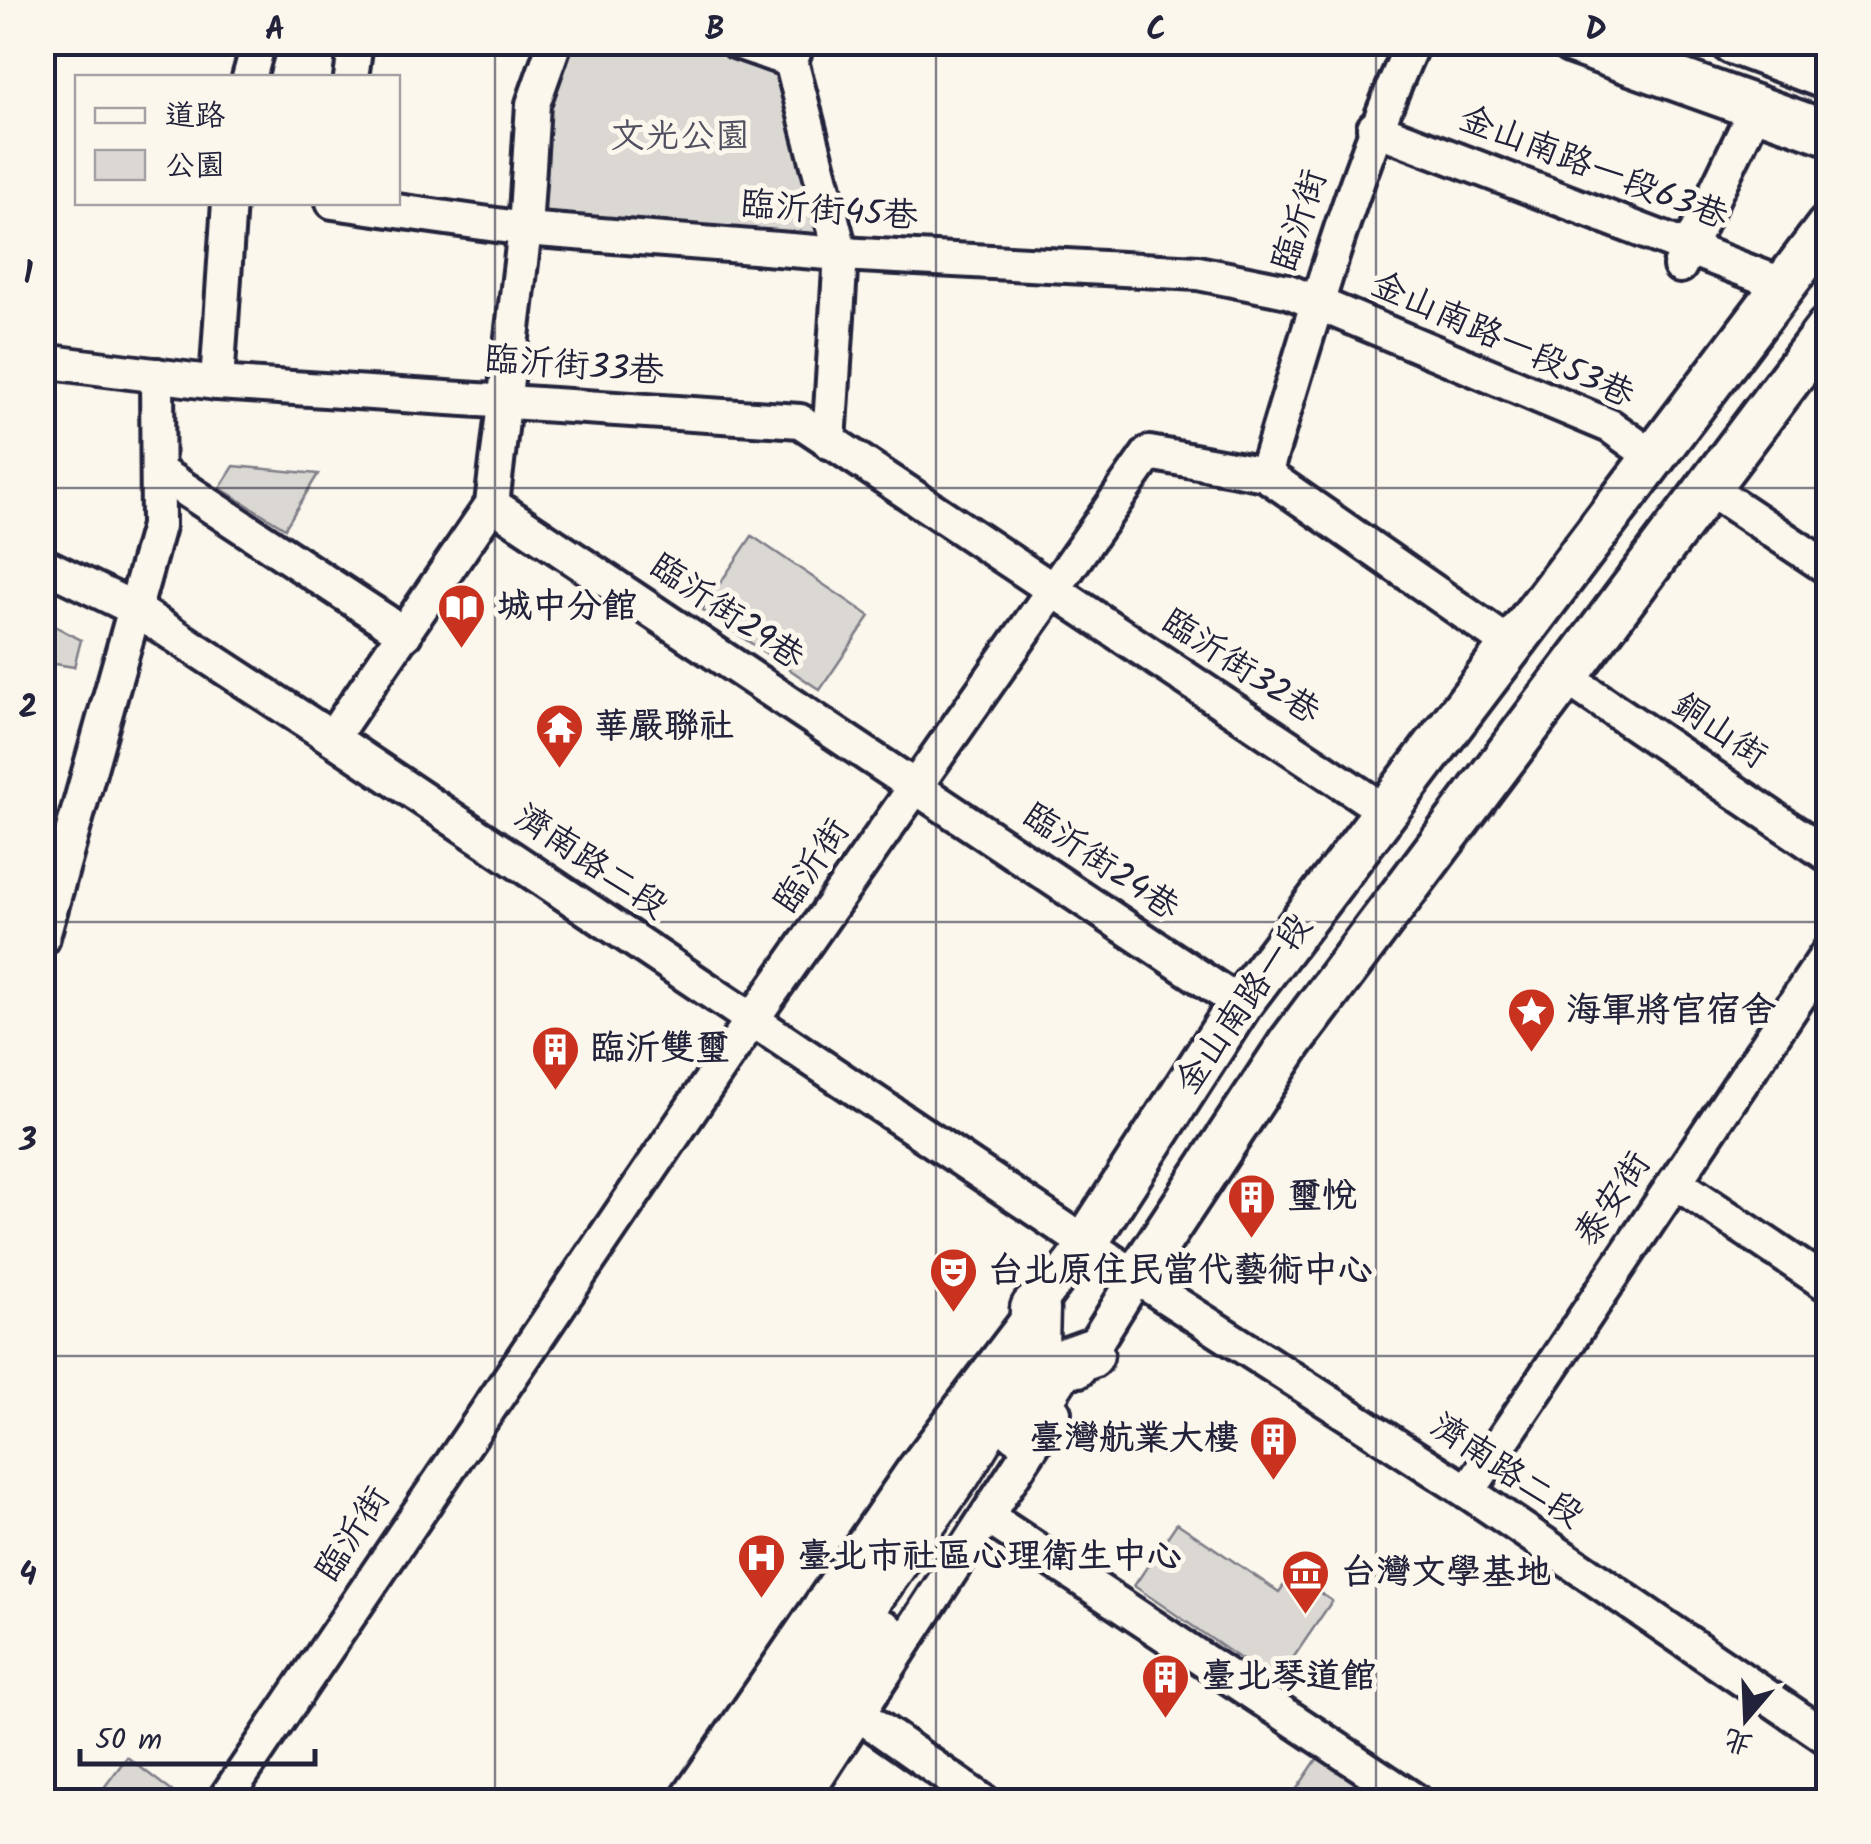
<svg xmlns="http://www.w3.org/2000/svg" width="1871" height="1844" viewBox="0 0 1871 1844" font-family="Kalam,'LXGW WenKai TC',sans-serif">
<rect width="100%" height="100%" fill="#fbf7ec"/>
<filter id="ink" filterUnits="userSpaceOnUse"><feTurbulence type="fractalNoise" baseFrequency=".01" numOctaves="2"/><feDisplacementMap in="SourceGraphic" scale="20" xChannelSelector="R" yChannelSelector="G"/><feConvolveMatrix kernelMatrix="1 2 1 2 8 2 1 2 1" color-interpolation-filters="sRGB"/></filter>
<g filter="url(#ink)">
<!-- green -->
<g fill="#dbd8d3" stroke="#7e7d87" stroke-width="2.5">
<polygon points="563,43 694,43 781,74 821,242 530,222 540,111"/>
<polygon points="234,466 318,474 285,528 220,488"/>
<polygon points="752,536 870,616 820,690 702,610"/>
<polygon points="43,620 81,640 74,667 43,662"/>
<polygon points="1177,1523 1279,1592 1292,1574 1332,1601 1276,1683 1134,1586"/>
<polygon points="1319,1756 1387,1801 1288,1802"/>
<polygon points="127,1757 182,1799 183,1801 94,1801"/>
</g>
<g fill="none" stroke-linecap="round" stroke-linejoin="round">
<defs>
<g id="minor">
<polyline points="737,42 791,61"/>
<polyline points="798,42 791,61 841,254 829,442"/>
<polyline points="249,78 259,42"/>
<polyline points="351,78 356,42"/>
<polyline points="1374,128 1784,285"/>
<polyline points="333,202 525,229 841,254 1198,273 1288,291 1610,426 1653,457"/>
<polyline points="1680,266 1756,108"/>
<polyline points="42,361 217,383 800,421 1385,811"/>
<polyline points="217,383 229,202"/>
<polyline points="159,472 405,634"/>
<polyline points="1265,474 1512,646"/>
<polyline points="1707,487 1828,568"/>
<polyline points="492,504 1240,1004"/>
<polyline points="42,564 133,608 332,738 1166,1297 1468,1492 1828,1738"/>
<polyline points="1564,676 1828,855"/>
<polyline points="332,738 492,504 525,229 533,104 555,42"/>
<polyline points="42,940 158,526 157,375"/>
<polyline points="1675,1182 1828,1285"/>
<polyline points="1079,1370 1137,1276"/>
<polyline points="1468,1492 1828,953"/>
<polyline points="989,1518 1417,1802"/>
<polyline points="857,1713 984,1802"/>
<path d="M223 1802 738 1040 1149 453 1265 474C1310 328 1350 182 1413 42"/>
<polyline points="685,1802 913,1470 1087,1241"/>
<polyline points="801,1802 1054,1412"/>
</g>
<g id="major">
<polyline points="1572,42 1828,133"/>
<polyline points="1732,42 1828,78"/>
<polyline points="1087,1241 1240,1004 1828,227"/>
<polyline points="1137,1276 1291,1042 1828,328"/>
</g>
<g id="highway">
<polyline points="1019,1429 1061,1364 1089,1354"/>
<polyline points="723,1802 956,1473 1034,1344 1035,1309"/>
<polyline points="768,1802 881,1634"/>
</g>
</defs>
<!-- minor casing -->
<use href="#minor" stroke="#22223b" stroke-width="40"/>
<!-- major casing -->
<use href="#major" stroke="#22223b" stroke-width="50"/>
<!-- highway casing -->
<use href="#highway" stroke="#22223b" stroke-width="55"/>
<!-- minor -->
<use href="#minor" stroke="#fbf7ec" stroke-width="32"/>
<!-- major -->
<use href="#major" stroke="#fbf7ec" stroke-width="42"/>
<!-- highway -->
<use href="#highway" stroke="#fbf7ec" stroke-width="48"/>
</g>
</g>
<!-- grid -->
<path fill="none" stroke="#22223b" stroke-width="2.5" stroke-opacity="0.55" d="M495 42V1802M936 42V1802M1376 42V1802M42 488H1828M42 922H1828M42 1356H1828"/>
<!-- icons -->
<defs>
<symbol id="library-pin" viewBox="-11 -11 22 30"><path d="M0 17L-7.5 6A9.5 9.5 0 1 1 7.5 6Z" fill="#c8321e" stroke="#fbf7ec"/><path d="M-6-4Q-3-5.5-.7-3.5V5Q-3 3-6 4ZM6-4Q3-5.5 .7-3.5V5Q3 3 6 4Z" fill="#fff"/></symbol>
<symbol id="temple-pin" viewBox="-11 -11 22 30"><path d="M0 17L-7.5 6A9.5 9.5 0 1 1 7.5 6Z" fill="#c8321e" stroke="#fbf7ec"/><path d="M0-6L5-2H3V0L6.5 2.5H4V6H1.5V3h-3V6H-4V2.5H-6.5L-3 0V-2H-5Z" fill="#fff"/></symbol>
<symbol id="sight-pin" viewBox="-11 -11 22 30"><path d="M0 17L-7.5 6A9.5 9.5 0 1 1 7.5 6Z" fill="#c8321e" stroke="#fbf7ec"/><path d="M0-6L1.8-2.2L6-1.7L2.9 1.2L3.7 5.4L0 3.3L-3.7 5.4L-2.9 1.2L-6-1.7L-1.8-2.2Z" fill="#fff"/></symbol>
<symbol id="building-pin" viewBox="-11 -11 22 30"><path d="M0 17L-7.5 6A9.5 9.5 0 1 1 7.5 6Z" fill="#c8321e" stroke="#fbf7ec"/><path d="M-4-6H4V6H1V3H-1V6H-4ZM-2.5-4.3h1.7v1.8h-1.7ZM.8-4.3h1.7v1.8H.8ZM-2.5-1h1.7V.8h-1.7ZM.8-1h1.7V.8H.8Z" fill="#fff"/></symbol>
<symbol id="theatre-pin" viewBox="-11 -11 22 30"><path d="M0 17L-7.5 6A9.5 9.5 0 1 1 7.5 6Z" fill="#c8321e" stroke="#fbf7ec"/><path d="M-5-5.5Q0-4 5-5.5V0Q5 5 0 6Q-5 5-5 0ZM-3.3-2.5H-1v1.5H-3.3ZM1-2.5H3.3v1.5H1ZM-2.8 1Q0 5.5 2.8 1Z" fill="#fff"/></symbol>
<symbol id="hospital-pin" viewBox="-11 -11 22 30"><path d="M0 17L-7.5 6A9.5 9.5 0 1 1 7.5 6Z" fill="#c8321e" stroke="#fbf7ec"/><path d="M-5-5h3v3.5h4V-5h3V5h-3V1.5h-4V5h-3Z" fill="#fff"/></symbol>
<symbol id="museum-pin" viewBox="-11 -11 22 30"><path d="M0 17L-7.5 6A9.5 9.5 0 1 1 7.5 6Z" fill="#c8321e" stroke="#fbf7ec"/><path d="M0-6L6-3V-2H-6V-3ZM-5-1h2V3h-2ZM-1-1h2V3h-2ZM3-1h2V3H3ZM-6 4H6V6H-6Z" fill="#fff"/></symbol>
</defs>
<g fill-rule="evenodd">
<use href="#library-pin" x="434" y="580" width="55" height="75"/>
<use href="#temple-pin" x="532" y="700" width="55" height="75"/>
<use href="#sight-pin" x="1504" y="984" width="55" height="75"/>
<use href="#building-pin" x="528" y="1022" width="55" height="75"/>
<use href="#building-pin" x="1224" y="1170" width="55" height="75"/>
<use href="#theatre-pin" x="926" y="1244" width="55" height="75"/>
<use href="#building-pin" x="1246" y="1412" width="55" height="75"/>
<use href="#hospital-pin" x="734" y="1530" width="55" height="75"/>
<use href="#museum-pin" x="1278" y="1546" width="55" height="75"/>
<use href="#building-pin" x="1138" y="1650" width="55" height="75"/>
</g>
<g text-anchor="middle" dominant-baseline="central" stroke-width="10" stroke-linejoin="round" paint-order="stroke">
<!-- park labels -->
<g font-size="35" fill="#505061" stroke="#fbf7ec">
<text x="680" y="138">文光公園</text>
</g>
<!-- street labels -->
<g font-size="35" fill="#22223b" stroke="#fbf7ec">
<text transform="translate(1593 169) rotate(21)">金山南路一段63巷</text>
<text transform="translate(829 212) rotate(4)">臨沂街45巷</text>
<text transform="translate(1301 221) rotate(-72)">臨沂街</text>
<text transform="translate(1502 341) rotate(24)">金山南路一段53巷</text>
<text transform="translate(574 367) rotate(4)">臨沂街33巷</text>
<text transform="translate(726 613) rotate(34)">臨沂街29巷</text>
<text transform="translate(1240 668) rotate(33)">臨沂街32巷</text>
<text transform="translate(1719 732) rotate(34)">銅山街</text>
<text transform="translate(590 863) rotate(34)">濟南路二段</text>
<text transform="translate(1100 863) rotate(34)">臨沂街24巷</text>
<text transform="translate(813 867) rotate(-56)">臨沂街</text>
<text transform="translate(1245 1005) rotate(-55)">金山南路一段</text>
<text transform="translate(1614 1200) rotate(-56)">泰安街</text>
<text transform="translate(1506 1472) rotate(34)">濟南路二段</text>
<text transform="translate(354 1535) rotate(-57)">臨沂街</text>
</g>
<!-- poi labels -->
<g font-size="35" font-weight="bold" fill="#22223b" stroke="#fbf7ec" text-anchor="start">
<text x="497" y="608">城中分館</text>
<text x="594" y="728">華嚴聯社</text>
<text x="1566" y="1012">海軍將官宿舍</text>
<text x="590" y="1050">臨沂雙璽</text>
<text x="1287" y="1198">璽悅</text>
<text x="988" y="1272">台北原住民當代藝術中心</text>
<text x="1239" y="1440" text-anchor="end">臺灣航業大樓</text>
<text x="797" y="1558">臺北市社區心理衛生中心</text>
<text x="1341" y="1574">台灣文學基地</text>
<text x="1201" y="1678">臺北琴道館</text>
</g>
</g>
<!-- margin -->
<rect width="1871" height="1844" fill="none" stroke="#fbf7ec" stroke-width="110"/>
<!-- legend -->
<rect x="75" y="75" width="325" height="130" fill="#fbf7ec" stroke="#a4a2a5" stroke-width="2.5"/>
<rect x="95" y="108" width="50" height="15" fill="#fbf7ec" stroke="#a4a2a5" stroke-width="2.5"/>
<text x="165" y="125" font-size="30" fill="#22223b">道路</text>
<rect x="95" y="150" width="50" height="30" fill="#dbd8d3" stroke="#a4a2a5" stroke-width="2.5"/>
<text x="165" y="175" font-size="30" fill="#22223b">公園</text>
<!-- north arrow -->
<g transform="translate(1746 1719) rotate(199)" stroke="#fbf7ec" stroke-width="8" paint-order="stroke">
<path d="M0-8L18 38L0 25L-18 38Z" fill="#22223b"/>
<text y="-15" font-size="28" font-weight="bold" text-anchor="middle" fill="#22223b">北</text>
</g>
<!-- scale -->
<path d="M80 1749v15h235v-15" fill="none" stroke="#22223b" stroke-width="5"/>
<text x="95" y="1749" font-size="30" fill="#22223b" stroke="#fbf7ec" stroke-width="8" paint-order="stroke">50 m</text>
<rect x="55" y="55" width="1761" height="1734" fill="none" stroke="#22223b" stroke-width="4"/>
<g font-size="32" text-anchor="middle" font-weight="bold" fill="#22223b">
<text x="275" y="39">A</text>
<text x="715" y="39">B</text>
<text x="1156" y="39">C</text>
<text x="1596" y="39">D</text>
<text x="28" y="283">1</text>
<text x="28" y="717">2</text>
<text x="28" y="1150">3</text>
<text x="28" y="1584">4</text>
</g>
</svg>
